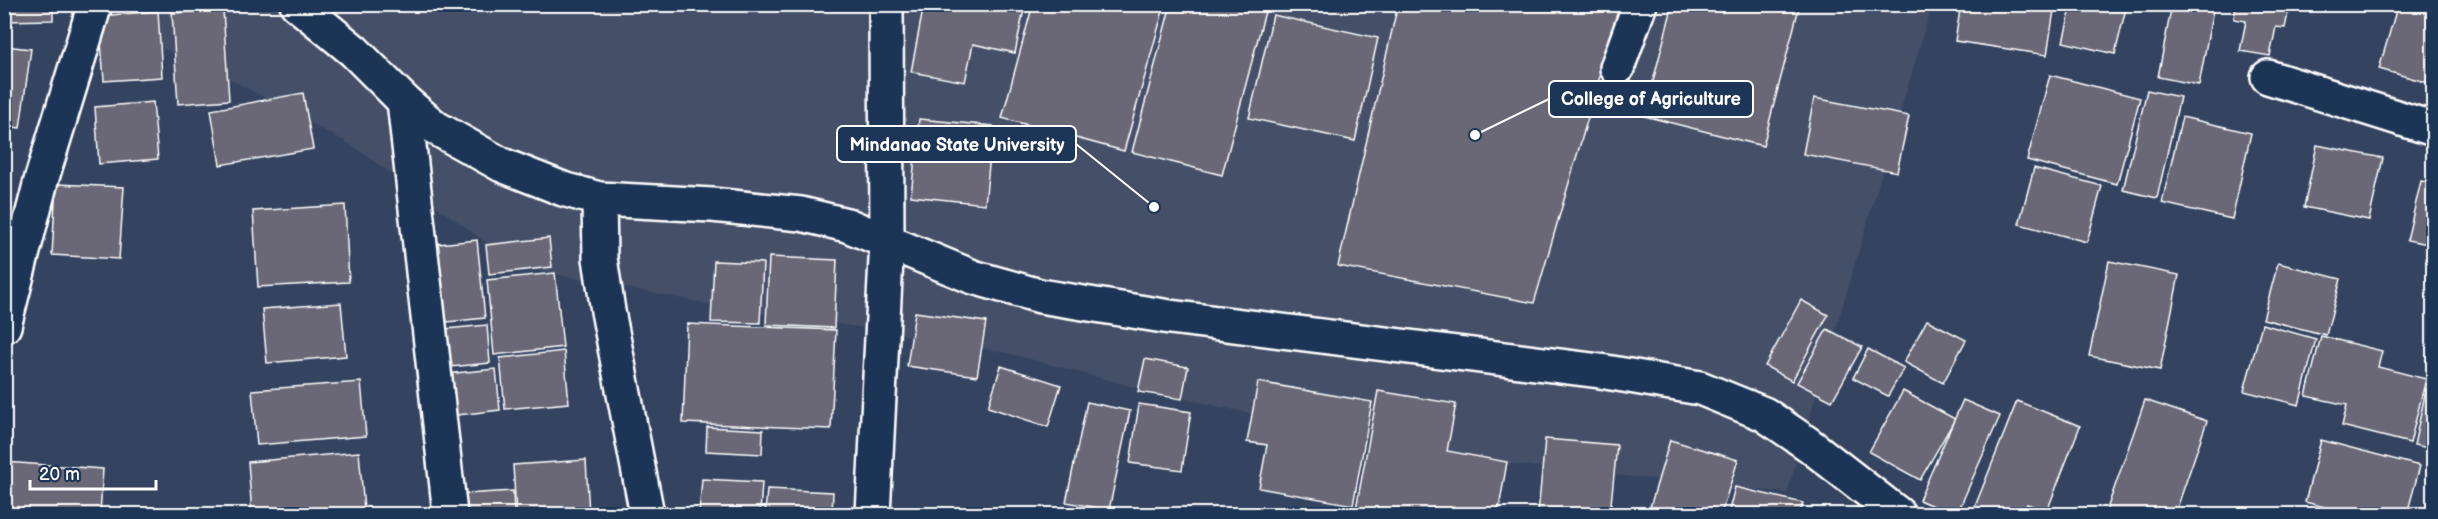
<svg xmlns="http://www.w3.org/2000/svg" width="2438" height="519" viewBox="0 0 2438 519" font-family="'Balsamiq Sans',sans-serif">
<rect width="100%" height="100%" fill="#344460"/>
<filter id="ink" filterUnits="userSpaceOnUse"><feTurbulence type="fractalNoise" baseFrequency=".0167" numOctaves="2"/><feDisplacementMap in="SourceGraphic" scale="12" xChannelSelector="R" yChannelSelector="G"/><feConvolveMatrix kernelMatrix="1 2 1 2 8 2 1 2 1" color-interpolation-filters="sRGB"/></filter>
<g filter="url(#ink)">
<!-- built -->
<polygon fill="#444f67" points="69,5 1932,5 1787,493 1445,457 1146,390 1007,353 859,327 744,311 520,267 353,146 234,81"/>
<!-- building -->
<g fill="#6b6876" stroke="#fff" stroke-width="1.5">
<polygon points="4,4 53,4 53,20 4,21"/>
<polygon points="924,4 1025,4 1015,53 973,44 965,82 911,72"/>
<polygon points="1033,4 1165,4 1124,151 1002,118"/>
<polygon points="1171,4 1267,4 1222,175 1132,152"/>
<polygon points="1398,4 1621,4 1534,303 1338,266"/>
<polygon points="1673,4 1800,4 1763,146 1644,116"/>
<polygon points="1961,4 2055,4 2047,55 1955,41"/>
<polygon points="2072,4 2127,4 2115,54 2063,42"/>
<polygon points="2172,4 2214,4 2199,85 2158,77"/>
<polygon points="2236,4 2290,4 2285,28 2276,27 2270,56 2240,51 2246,21 2234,19"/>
<polygon points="2398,4 2415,4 2434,10 2434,68 2429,83 2379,69"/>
<polygon points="223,10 229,100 178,104 172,13"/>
<polygon points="158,11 162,77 104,81 99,16"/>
<polygon points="1273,15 1378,38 1355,141 1249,118"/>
<polygon points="4,46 31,49 20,128 4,126"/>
<polygon points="2050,75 2140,98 2117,184 2027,160"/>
<polygon points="2147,90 2180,97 2157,198 2123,190"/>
<polygon points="303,93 313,149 220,165 211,110"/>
<polygon points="1814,98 1909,116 1897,172 1803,154"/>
<polygon points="153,102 158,159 99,164 95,107"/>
<polygon points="2182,117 2251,133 2232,219 2162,203"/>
<polygon points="919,119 993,126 985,204 911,196"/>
<polygon points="4,130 11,131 5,183 4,183"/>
<polygon points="2317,145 2383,158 2369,220 2304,207"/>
<polygon points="2034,168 2102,186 2087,242 2019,224"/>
<polygon points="2421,181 2434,183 2434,245 2407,240"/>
<polygon points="56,184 124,187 119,259 52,255"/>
<polygon points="345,205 349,282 258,287 253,211"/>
<polygon points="549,238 552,267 489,274 486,245"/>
<polygon points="477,240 485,318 437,323 429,245"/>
<polygon points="769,257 837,260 834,328 766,325"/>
<polygon points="714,261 763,263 760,323 711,322"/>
<polygon points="2109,261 2179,275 2160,370 2089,356"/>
<polygon points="2278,263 2341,279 2326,335 2263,319"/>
<polygon points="555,273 563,347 494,355 487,280"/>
<polygon points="1801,300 1828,315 1792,381 1765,366"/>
<polygon points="341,303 346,356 267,363 262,309"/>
<polygon points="915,312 986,322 977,376 907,366"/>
<polygon points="1927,320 1966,340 1943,383 1904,362"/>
<polygon points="687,324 836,330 831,429 683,423"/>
<polygon points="2262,324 2316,339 2299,405 2244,391"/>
<polygon points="487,325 490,363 440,368 436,330"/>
<polygon points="1827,329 1862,347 1832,401 1797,383"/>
<polygon points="2321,336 2382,351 2378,367 2426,379 2410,443 2342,426 2347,405 2306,396"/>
<polygon points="1868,349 1904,368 1888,396 1853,378"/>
<polygon points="564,351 569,403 505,409 500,358"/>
<polygon points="1145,359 1188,367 1182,399 1138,392"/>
<polygon points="2432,362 2434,362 2434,449 2414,445"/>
<polygon points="1001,366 1061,385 1048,427 988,407"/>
<polygon points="496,369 500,410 449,416 445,374"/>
<polygon points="361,382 366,436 257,445 252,390"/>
<polygon points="1258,382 1372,402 1353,505 1259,488 1267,445 1247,442"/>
<polygon points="1378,391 1456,404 1447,451 1507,462 1498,514 1355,514"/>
<polygon points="1903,391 1955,419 1920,480 1869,452"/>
<polygon points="1963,400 2000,416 1957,514 1951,514 1919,500"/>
<polygon points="2145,400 2207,421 2175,514 2112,514 2106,512"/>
<polygon points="2017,401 2080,426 2047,511 2027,504 2023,514 1972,514"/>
<polygon points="1087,402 1130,411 1109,510 1066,502"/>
<polygon points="1139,404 1191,412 1182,470 1130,463"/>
<polygon points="707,427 763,430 762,454 706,451"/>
<polygon points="1545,439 1617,445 1610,514 1538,514"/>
<polygon points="1670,440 1738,460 1721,514 1648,514"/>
<polygon points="2321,440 2420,466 2407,514 2352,514 2305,502"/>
<polygon points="359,452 364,509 303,514 252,514 248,462"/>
<polygon points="586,460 589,514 516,514 513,465"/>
<polygon points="4,462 103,469 100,514 4,514"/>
<polygon points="702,479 762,482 760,514 699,514"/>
<polygon points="1735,487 1803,503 1800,514 1728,514"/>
<polygon points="767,489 833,492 832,514 765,514"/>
<polygon points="513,491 514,514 466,514 465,494"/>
</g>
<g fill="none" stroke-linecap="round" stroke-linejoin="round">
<defs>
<g id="minor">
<polyline points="297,4 354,51 404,101 436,128 502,165 563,189 599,199 712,205 801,214 847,225 973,277 1040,296 1170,317 1600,371 1700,388 1764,414 1808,444 1898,514"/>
<polyline points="1617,68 1640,4"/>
<polyline points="2268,77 2434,129"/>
<polyline points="404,101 450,514"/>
<polyline points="599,199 600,258 608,311 647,514"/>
<polyline points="4,326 41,181 95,4"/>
<polyline points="873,514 887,240 886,4"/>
</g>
</defs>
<!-- minor casing -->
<use href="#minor" stroke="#fff" stroke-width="38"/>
<!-- minor -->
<use href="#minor" stroke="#1d3557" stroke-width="33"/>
</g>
</g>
<!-- callouts -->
<path fill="none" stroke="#fff" stroke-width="2" d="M1475 135L1549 99M1154 207L1076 144"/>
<g fill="#fff" stroke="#1d3557" stroke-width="2">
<circle cx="1475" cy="135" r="6"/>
<circle cx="1154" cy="207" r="6"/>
</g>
<g fill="#1d3557" stroke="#fff" stroke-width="2">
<rect x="1549" y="81" width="204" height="36" rx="6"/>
<rect x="837" y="126" width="239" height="36" rx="6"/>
</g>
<g font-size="18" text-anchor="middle" font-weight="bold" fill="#fff">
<text x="1651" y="105">College of Agriculture</text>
<text x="957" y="151">Mindanao State University</text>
</g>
<!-- margin -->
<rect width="2438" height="519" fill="none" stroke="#1d3557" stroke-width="24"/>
<rect x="12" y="12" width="2414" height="495" fill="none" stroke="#fff" stroke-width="2" filter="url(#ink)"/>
<!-- scale -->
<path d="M30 480v9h126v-9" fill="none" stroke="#ffffff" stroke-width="3"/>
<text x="39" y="480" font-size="18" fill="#ffffff" stroke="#1d3557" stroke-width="4.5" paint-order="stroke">20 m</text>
</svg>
